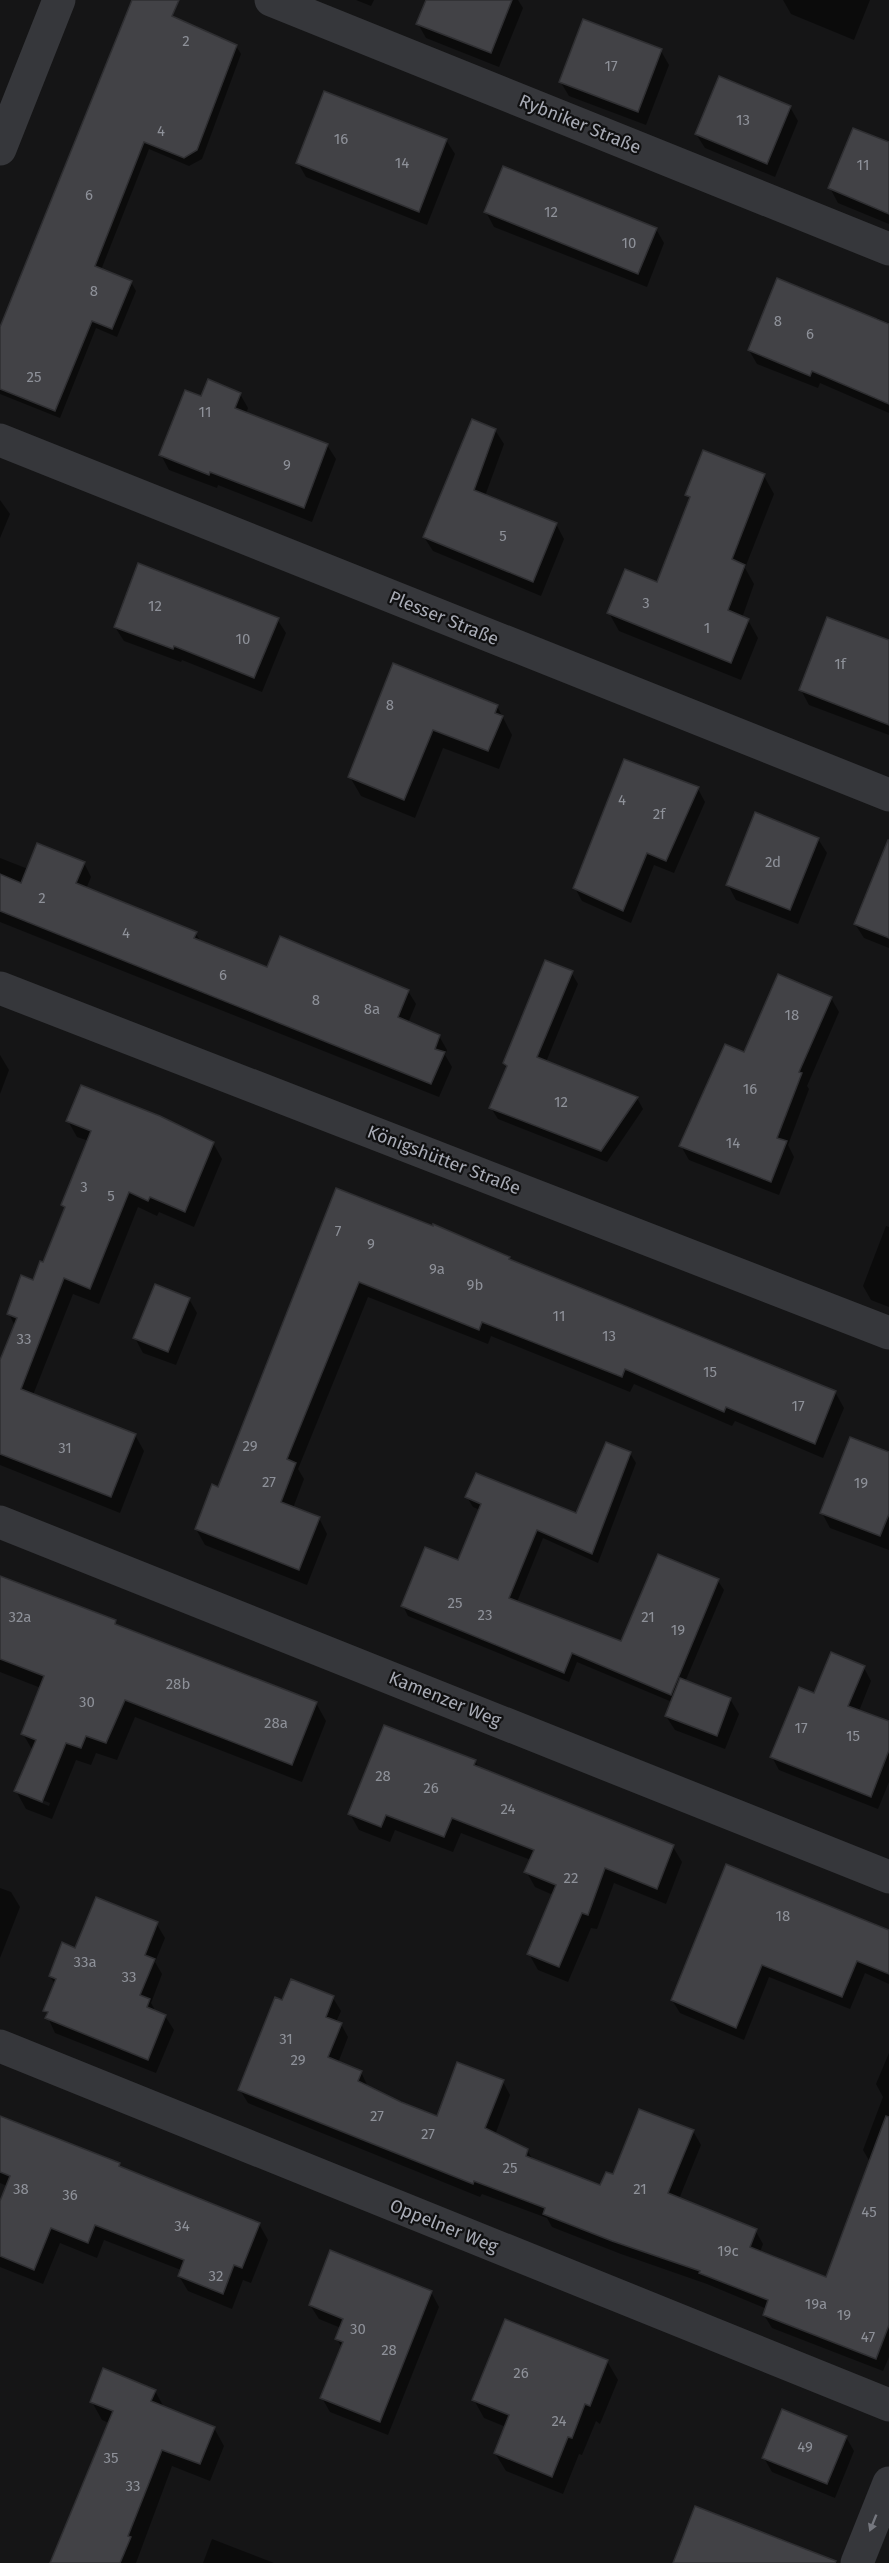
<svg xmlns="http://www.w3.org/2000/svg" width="889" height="2563" viewBox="0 0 889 2563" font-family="'Fira Sans',sans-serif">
<rect width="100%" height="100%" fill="#151516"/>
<!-- shadow -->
<g fill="#0007" fill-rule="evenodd">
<polygon points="356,0 374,0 371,6"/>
<polygon points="428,0 518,0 523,8 499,67 426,38 418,24"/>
<polygon points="783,0 870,0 854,40 791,14"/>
<polygon points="236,46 241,54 202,159 189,166 149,149 101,270 131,282 136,291 117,337 96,328 60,418 0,394 0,328 88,119"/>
<polygon points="661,51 669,65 646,125 569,96 560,81"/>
<polygon points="790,107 798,121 775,177 705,148 696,134"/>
<polygon points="446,140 455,154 427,225 306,177 298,163"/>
<polygon points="889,144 889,224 838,203 830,188"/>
<polygon points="486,212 656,229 664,243 647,287 494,227"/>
<polygon points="877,318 889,323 889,413 820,383 818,388 757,364 749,350"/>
<polygon points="240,394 248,408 246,414 327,445 336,459 312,522 218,485 217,488 169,470 161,455 202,398"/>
<polygon points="495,430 504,444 485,496 556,524 564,539 541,596 433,551 424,537"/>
<polygon points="764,476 774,494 745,568 754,584 742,618 748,620 758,638 741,680 619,631 609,613 658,584 690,501 687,495"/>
<polygon points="0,500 10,514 0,538"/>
<polygon points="277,619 286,633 262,692 182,660 181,662 124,641 115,627"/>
<polygon points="889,642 889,735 809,705 801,690"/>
<polygon points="394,665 497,706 512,735 499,769 443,748 415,818 361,796 350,777"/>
<polygon points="698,789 705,802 674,873 654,865 631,923 582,901 575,888"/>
<polygon points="818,839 827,853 798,924 736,900 728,885"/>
<polygon points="0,858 28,869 84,863 91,877 86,889 196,934 201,942 268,969 408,991 416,1004 408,1023 439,1036 447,1050 445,1055 452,1067 439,1097 0,922"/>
<polygon points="889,865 889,948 864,938 855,924"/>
<polygon points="571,972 578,984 546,1062 637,1098 643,1109 607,1162 498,1119 491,1108 507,1069 504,1063"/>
<polygon points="831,998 839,1012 807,1086 809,1089 788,1145 794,1157 779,1195 689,1160 681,1146 745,1054"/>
<polygon points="0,1055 9,1070 0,1094"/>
<polygon points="68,1121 213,1143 222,1159 194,1227 159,1212 157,1216 138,1207 99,1304 73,1294 33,1395 135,1435 144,1451 120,1513 0,1465 0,1364 15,1326 9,1314 44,1264 65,1209 63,1205 89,1141 77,1137"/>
<polygon points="337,1190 509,1258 511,1261 835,1392 844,1408 823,1458 735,1421 732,1426 634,1384 630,1392 491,1336 488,1344 368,1297 298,1469 304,1479 293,1508 319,1518 327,1534 307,1585 205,1545 196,1529 219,1489"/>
<polygon points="886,1226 889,1227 889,1307 871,1300 863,1286"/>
<polygon points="189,1299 197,1313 176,1365 143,1353 135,1338"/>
<polygon points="630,1453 636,1463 598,1563 543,1538 517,1602 622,1643 718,1581 724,1590 685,1682 730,1699 739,1714 725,1749 675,1730 666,1716 672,1702 577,1662 569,1682 408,1616 403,1606 458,1562 480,1510 473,1507 467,1497 577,1515"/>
<polygon points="889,1454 889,1550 830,1528 822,1513"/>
<path d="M0 1579 115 1621 118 1627 316 1703 326 1721 302 1782 135 1717 117 1760 96 1753 91 1765 76 1760 52 1819 26 1809 16 1791 33 1751 23 1734 41 1688 0 1672ZM29 1795 50 1803 49 1806 29 1798Z"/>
<polygon points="864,1668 871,1681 859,1711 889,1723 889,1782 878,1809 779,1770 772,1757 815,1695"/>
<polygon points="475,1761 480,1769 673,1847 682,1862 666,1904 614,1883 597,1929 591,1928 568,1982 538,1970 529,1954 553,1895 535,1887 526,1871 531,1860 461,1833 453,1852 395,1830 390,1842 359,1830 350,1814"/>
<polygon points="726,1865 889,1930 889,1984 865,1973 850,2009 769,1977 744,2040 680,2013 672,2000"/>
<polygon points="0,1888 11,1892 20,1907 0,1958"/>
<polygon points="156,1923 165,1938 155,1962 162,1974 151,2003 156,2012 165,2016 174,2030 156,2073 55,2033 45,2011 55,1984 50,1976 76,1950"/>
<polygon points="333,1998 341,2011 336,2022 341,2024 348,2037 338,2063 361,2072 368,2087 438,2118 503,2082 510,2095 495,2135 527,2150 533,2160 601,2187 614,2176 693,2131 701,2145 679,2199 755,2230 763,2244 760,2252 827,2279 870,2162 863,2150 883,2097 876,2084 889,2053 889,2357 883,2371 772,2328 764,2315 767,2309 707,2284 621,2254 552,2227 547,2218 482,2194 480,2197 248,2103 240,2090 283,2002"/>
<polygon points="0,2118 119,2164 122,2169 259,2224 268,2240 251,2283 243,2280 232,2309 188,2291 179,2276 181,2270 104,2240 97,2258 60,2243 43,2284 0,2267 0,2205 7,2186 0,2183"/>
<polygon points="431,2292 439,2307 388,2435 330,2412 322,2398 342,2348 337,2339 341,2328 319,2319 310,2305"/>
<polygon points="607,2361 618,2380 600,2424 596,2421 582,2455 579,2454 563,2494 506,2471 495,2453 506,2427 484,2418 474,2400"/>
<polygon points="155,2391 165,2409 214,2428 224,2446 210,2481 172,2466 136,2563 54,2563 109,2423 102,2420 92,2402"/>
<polygon points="846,2437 854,2451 835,2498 772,2472 764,2458"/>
<polygon points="212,2539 274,2563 203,2563"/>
</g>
<!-- building -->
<g fill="#424246" stroke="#2f2f32" stroke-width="1.5">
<polygon points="132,0 179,0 172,16 237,45 197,150 184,158 144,142 95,266 132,281 112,329 92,321 55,411 0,389 0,327"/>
<polygon points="426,0 512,0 491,53 416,24"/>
<polygon points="583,19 662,49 638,112 559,82"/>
<polygon points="719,76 791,106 767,164 695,134"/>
<polygon points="324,91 447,139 419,212 296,163"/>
<polygon points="853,128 889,142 889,214 828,188"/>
<polygon points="503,166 657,228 638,274 484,212"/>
<polygon points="777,278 889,324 889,404 812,371 810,376 748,350"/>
<polygon points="208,379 241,393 235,408 328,444 304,508 210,472 209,475 159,455 185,390 201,396"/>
<polygon points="472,419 496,429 474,490 557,523 533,582 423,537"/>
<polygon points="703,450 765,474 732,559 745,565 728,610 749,619 731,663 607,613 625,569 657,582 690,497 685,495"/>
<polygon points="138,563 279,618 254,678 174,646 173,649 114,627"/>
<polygon points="827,617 889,640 889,725 799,690"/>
<polygon points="393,663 498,705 495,713 503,716 488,751 433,730 404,800 348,777"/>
<polygon points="624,759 699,787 666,861 647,853 623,911 573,888"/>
<polygon points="755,812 819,838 790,910 726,885"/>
<polygon points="888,840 889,840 889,938 854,924"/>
<polygon points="37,843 85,862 76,883 197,932 194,938 267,967 280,936 409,990 398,1017 440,1035 435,1049 445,1052 431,1084 0,911 0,874 21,883"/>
<polygon points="545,960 573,971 537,1057 638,1097 601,1151 489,1108 507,1066 503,1063"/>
<polygon points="778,974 832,997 799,1072 802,1073 777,1138 787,1141 771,1182 679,1146 725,1044 744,1052"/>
<polygon points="81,1085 160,1116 214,1142 185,1212 150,1197 148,1201 129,1192 90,1289 64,1278 21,1389 136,1434 111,1497 0,1454 0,1360 17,1318 7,1314 21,1275 33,1280 40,1261 43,1262 65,1207 61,1205 91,1131 66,1121"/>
<polygon points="336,1188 433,1226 433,1224 510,1257 509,1259 836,1391 815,1444 726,1407 724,1412 625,1369 622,1377 482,1322 479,1330 359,1282 287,1459 296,1463 281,1502 320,1517 299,1570 195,1529 212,1484 218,1487"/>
<polygon points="155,1284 190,1298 168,1352 133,1338"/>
<polygon points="850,1437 889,1452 889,1514 880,1536 820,1513"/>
<polygon points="606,1442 631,1452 592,1554 537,1530 509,1598 621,1641 658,1554 719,1579 671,1695 572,1653 564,1673 401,1606 425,1547 458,1560 481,1504 465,1497 476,1473 576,1513"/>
<polygon points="0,1576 116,1620 115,1624 317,1702 292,1765 125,1700 106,1743 86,1736 81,1748 66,1743 42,1802 14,1791 36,1740 21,1734 44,1676 0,1659"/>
<polygon points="831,1652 865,1666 848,1706 889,1721 889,1750 871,1797 770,1757 799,1687 814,1693"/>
<polygon points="680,1678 731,1698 717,1736 665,1716"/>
<polygon points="384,1725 476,1760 474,1765 674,1845 657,1889 605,1868 588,1915 582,1913 559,1967 527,1954 556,1885 524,1872 534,1850 452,1818 444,1837 386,1815 381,1827 348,1814"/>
<polygon points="726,1864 889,1930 889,1974 857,1961 842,1997 762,1965 736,2028 671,2000"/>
<polygon points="96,1897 158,1922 145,1955 155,1959 140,1995 150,1999 147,2007 166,2015 148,2060 45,2018 48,2012 43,2011 56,1979 49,1976 62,1942 75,1948"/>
<polygon points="291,1979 334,1996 326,2017 342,2023 328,2057 362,2071 358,2081 401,2102 437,2116 457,2062 504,2080 485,2128 528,2149 526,2156 600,2185 606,2172 613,2174 639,2109 694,2130 668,2193 757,2229 750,2247 826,2277 886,2116 889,2117 889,2325 876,2359 763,2315 768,2300 699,2273 700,2271 612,2241 543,2214 545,2208 474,2181 473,2184 238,2090 275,1997 282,2000"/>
<polygon points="0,2116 120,2163 119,2166 260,2223 242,2268 234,2265 223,2294 178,2276 184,2260 95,2225 88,2243 51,2228 34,2270 0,2256 0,2201 10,2176 0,2172"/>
<polygon points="330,2250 432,2291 380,2422 320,2398 343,2342 335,2339 343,2319 309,2305"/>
<polygon points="505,2319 608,2360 590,2406 585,2404 572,2438 568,2437 552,2477 494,2453 509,2415 472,2400"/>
<polygon points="103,2368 156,2390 151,2401 215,2427 200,2464 162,2450 128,2536 131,2537 120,2563 50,2563 113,2411 90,2402"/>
<polygon points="782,2409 847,2436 827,2484 762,2458"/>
<polygon points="695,2506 836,2561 835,2563 673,2563"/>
</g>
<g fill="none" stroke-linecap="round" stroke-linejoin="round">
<!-- minor -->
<g stroke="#36373b" stroke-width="33">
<polyline points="271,0 889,249"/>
<polyline points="0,149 59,0"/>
<polyline points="0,440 889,795"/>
<polyline points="0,988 889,1333"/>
<polyline points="0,1522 889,1877"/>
<polyline points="0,2046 889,2405"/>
<polyline points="857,2563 889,2483"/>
</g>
</g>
<!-- one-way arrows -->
<defs><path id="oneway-solid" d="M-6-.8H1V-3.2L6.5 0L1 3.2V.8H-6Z" transform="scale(1.5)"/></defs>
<use fill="#75777e" href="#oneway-solid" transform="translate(873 2523) rotate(112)"/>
<g text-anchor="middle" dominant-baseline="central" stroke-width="4.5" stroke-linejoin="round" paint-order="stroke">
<!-- number labels -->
<g font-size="15" fill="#8e9199">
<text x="186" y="41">2</text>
<text x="611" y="66">17</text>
<text x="743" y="120">13</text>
<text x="161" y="131">4</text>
<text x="341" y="139">16</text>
<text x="402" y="163">14</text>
<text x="863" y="165">11</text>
<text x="89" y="195">6</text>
<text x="551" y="212">12</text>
<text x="629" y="243">10</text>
<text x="94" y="291">8</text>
<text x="778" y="321">8</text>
<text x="810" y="334">6</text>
<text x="34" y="377">25</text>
<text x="205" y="412">11</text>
<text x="287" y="465">9</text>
<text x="503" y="536">5</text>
<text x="646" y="603">3</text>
<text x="155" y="606">12</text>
<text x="707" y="628">1</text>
<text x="243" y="639">10</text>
<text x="840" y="664">1f</text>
<text x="390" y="705">8</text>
<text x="622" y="800">4</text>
<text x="659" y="814">2f</text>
<text x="773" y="862">2d</text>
<text x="42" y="898">2</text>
<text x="126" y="933">4</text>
<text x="223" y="975">6</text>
<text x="316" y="1000">8</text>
<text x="372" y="1009">8a</text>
<text x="792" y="1015">18</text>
<text x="750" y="1089">16</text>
<text x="561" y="1102">12</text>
<text x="733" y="1143">14</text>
<text x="84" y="1187">3</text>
<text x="111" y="1196">5</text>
<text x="338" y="1231">7</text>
<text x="371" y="1244">9</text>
<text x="437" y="1269">9a</text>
<text x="475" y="1285">9b</text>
<text x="559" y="1316">11</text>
<text x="609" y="1336">13</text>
<text x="24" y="1339">33</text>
<text x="710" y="1372">15</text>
<text x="798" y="1406">17</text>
<text x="250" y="1446">29</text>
<text x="65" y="1448">31</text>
<text x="269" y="1482">27</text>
<text x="861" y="1483">19</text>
<text x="455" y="1603">25</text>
<text x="485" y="1615">23</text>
<text x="20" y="1617">32a</text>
<text x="648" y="1617">21</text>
<text x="678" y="1630">19</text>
<text x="178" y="1684">28b</text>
<text x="87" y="1702">30</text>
<text x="276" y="1723">28a</text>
<text x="801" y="1728">17</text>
<text x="853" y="1736">15</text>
<text x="383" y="1776">28</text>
<text x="431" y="1788">26</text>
<text x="508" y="1809">24</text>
<text x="571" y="1878">22</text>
<text x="783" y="1916">18</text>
<text x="85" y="1962">33a</text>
<text x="129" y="1977">33</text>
<text x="286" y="2039">31</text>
<text x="298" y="2060">29</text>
<text x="377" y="2116">27</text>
<text x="428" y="2134">27</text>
<text x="510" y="2168">25</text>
<text x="21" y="2189">38</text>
<text x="640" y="2189">21</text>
<text x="70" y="2195">36</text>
<text x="869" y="2212">45</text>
<text x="182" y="2226">34</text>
<text x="728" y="2251">19c</text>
<text x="216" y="2276">32</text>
<text x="816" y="2304">19a</text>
<text x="844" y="2315">19</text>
<text x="358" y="2329">30</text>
<text x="868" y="2337">47</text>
<text x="389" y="2350">28</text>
<text x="521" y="2373">26</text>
<text x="559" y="2421">24</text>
<text x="805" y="2447">49</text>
<text x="111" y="2458">35</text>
<text x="133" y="2486">33</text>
</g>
<!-- street labels -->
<g font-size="18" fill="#a8abb5" stroke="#101011">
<text transform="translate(580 124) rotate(22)">Rybniker Straße</text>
<text transform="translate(444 618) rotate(22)">Plesser Straße</text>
<text transform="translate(444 1160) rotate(21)">Königshütter Straße</text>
<text transform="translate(445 1699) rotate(22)">Kamenzer Weg</text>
<text transform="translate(444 2226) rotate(22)">Oppelner Weg</text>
</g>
</g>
</svg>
